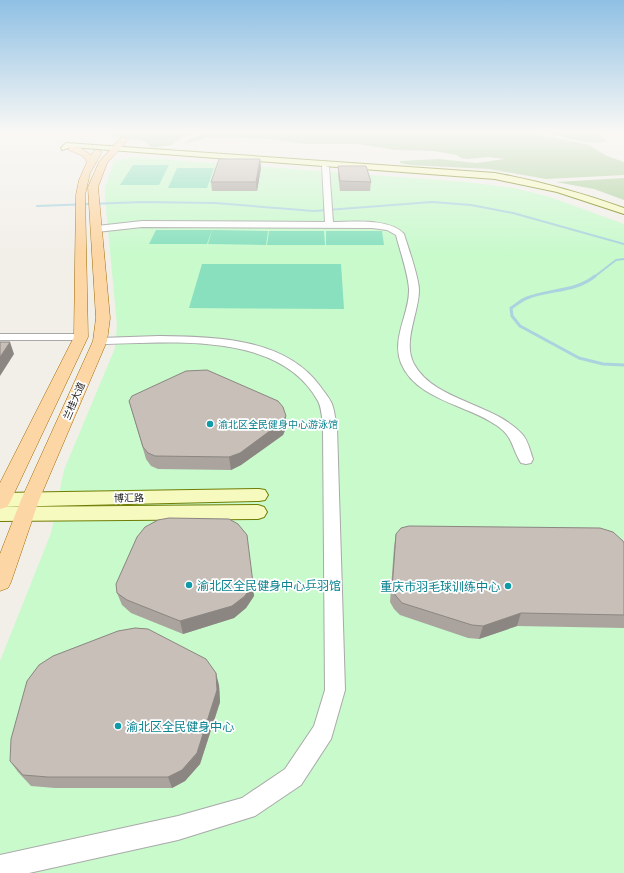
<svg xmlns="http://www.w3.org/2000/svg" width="624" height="873" viewBox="0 0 624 873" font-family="Poppins,'Noto Sans SC',sans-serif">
<rect width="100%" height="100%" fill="#f2efe9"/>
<!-- forest -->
<g fill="#add19e">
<polygon points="108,131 203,131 181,138 172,145 157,147 151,147 144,141 112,136"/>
<polygon points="211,131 523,131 589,145 607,156 624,162 624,175 546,179 489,169 410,165 400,163 400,161 439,159 476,163 505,159 488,157 467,159 461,158 457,155 434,151 396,150 357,144 305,144 271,139 245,138 209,137 184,144 193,137"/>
<path d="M540 131H596L606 141C592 147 556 135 540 131Z"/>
<polygon points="624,178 624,200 594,189 556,182"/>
</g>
<!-- park -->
<polygon fill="#c8facc" points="134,157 466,182 514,188 550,197 624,224 624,873 0,873 0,661 51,533 64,470 115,348 117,325 105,198 105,187 114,161"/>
<!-- pitch -->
<g fill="#88e0be">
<polygon points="133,165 169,165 159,185 120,185"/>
<polygon points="177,168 214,168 207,188 168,188"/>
<polygon points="156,230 212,230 207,244 149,244"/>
<polygon points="212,230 268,231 266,245 208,244"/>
<polygon points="269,231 324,231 325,245 267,245"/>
<polygon points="326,231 382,231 384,245 326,245"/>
<polygon points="202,264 341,264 344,309 189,308"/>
</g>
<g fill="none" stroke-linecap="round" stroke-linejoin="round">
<!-- stream-far1 -->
<g stroke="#aad3df" stroke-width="2">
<polyline points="37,206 143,202 215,203 314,211 432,202 471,205 513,213 624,244"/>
<polyline points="594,277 616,260 624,259"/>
</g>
<!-- stream -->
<path stroke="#aad3df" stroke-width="3" d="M595 276C576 292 549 289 527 298 521 300 516 305 511 308L512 316 520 326 579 358 603 364 624 365"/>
<defs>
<g id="tertiary">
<path d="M322 165 329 167 333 222C353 222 390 218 404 234 408 247 419 278 419 290 419 313 402 342 414 364 434 401 494 403 522 434 528 440 530 451 533 459L531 463 526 464 521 463C511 447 514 437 496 425 468 405 416 400 401 363 391 338 410 313 409 289 408 273 400 251 396 235L387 230 372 228 142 227 97 232 93 229 97 226 142 221 325 222Z"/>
<polygon points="0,334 81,334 87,337 81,340 0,340"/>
<path d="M159 336C214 337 284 337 320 386 324 392 329 397 332 404 335 412 335 420 337 428L345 690 331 739 301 785 255 816 178 840 29 873H0V855L178 816 242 798 285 769 314 726 325 690 323 428C322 419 322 409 318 401 279 330 169 343 100 344L94 341 100 338Z"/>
</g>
<g id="secondary">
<path d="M66 143 495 173C539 181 582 193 624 208V214L557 192 495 179 71 147 62 150 61 148Z"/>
<polygon points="259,489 265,490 268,495 265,500 259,501 0,507 0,493"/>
<polygon points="258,505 264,507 267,512 264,517 258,519 0,521 0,507"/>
</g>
<g id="primary">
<polygon points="122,137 129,139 107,163 98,187 110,318 107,341 39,500 11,582 8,588 0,591 0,554 21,500 93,341 96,318 88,187 99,162"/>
<polygon points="69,146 81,148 91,155 95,150 98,150 102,152 90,173 85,195 88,337 10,502 7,507 0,509 0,483 74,337 76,195 79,180 87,162 83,156 69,150"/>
</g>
</defs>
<!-- tertiary casing -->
<use href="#tertiary" stroke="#a9a9a9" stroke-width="2"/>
<!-- secondary casing -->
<use href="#secondary" stroke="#707d05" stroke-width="2"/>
<!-- primary casing -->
<use href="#primary" stroke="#a06b00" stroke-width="1"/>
<!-- tertiary -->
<use href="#tertiary" fill="#fff" fill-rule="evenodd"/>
<!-- secondary -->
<use href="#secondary" fill="#f7fabf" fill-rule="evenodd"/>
<!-- primary -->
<use href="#primary" fill="#fcd6a4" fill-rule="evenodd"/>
</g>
<!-- wall -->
<g fill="#aba49e">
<polygon points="260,159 261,168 257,191 212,191 211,182"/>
<polygon points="338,166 371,182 370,191 340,191 338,175"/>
<polygon points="129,401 286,428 283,435 241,465 231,470 158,469 151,466 146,459"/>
<polygon points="396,534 624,543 624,628 517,626 479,639 468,638 400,615 394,609 390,602 394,547"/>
<polygon points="117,593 254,596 246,608 234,618 183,634 131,613 122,605"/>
<polygon points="219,685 220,702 200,764 185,781 172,788 55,788 31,786 18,772 10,761"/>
</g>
<!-- shaded-wall -->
<g fill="#8b8681">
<polygon points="260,159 261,168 257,191 256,182"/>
<polygon points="10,342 14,354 0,376 0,357"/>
<polygon points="286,416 286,428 283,435 241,465 231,470 229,457"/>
<polygon points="253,583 254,596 246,608 234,618 183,634 180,621"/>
<polygon points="521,613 517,626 479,639 483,626"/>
<polygon points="216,673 219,685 220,702 200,764 185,781 172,788 168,777"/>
</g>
<!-- building -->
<g fill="#c7bfb8" stroke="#8b8681">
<polygon points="219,159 260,159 256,182 211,182"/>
<polygon points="338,166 366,166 371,182 340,181"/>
<polygon points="0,342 10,342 0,357"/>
<polygon points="207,370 278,401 283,407 286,416 282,422 240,453 229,457 155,456 148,453 143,447 129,401 132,396 186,371"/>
<polygon points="169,518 229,519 238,524 247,535 253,583 245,596 232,606 180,621 127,600 117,593 116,584 137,537 145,527 158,520"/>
<polygon points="409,526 600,528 613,532 623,541 624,543 624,615 521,613 483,626 472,625 402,603 396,596 392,589 396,534 401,528"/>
<polygon points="135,628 148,629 206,659 216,673 217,690 197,753 182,770 168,777 48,777 23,775 10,761 11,739 27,681 39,665 53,656 118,631"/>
</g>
<!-- sky -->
<linearGradient id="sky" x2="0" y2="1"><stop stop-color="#8fc0e4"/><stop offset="0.52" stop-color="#f9f8f5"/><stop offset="1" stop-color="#f9f8f5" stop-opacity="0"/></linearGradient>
<rect width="624" height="253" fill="url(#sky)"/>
<!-- markers -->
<g fill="#0f9aa8" stroke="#fff" stroke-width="1.5">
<circle cx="210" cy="424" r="4"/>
<circle cx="189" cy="585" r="4"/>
<circle cx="508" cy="586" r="4"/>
<circle cx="118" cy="726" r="4"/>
</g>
<g text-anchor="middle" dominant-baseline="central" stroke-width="3.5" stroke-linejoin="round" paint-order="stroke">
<!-- street labels -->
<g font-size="10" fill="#222" stroke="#fff">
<text transform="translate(74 401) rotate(-67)">兰桂大道</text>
<text transform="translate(129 498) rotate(-1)">博汇路</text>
</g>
<!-- culture labels -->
<g font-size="10" fill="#0d838f" stroke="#fff" text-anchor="start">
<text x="218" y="424">渝北区全民健身中心游泳馆</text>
</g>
<!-- near-culture labels -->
<g font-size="12" fill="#0d838f" stroke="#fff" text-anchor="start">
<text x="197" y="585">渝北区全民健身中心乒羽馆</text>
<text x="500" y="586" text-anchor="end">重庆市羽毛球训练中心</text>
<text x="126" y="726">渝北区全民健身中心</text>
</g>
</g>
</svg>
